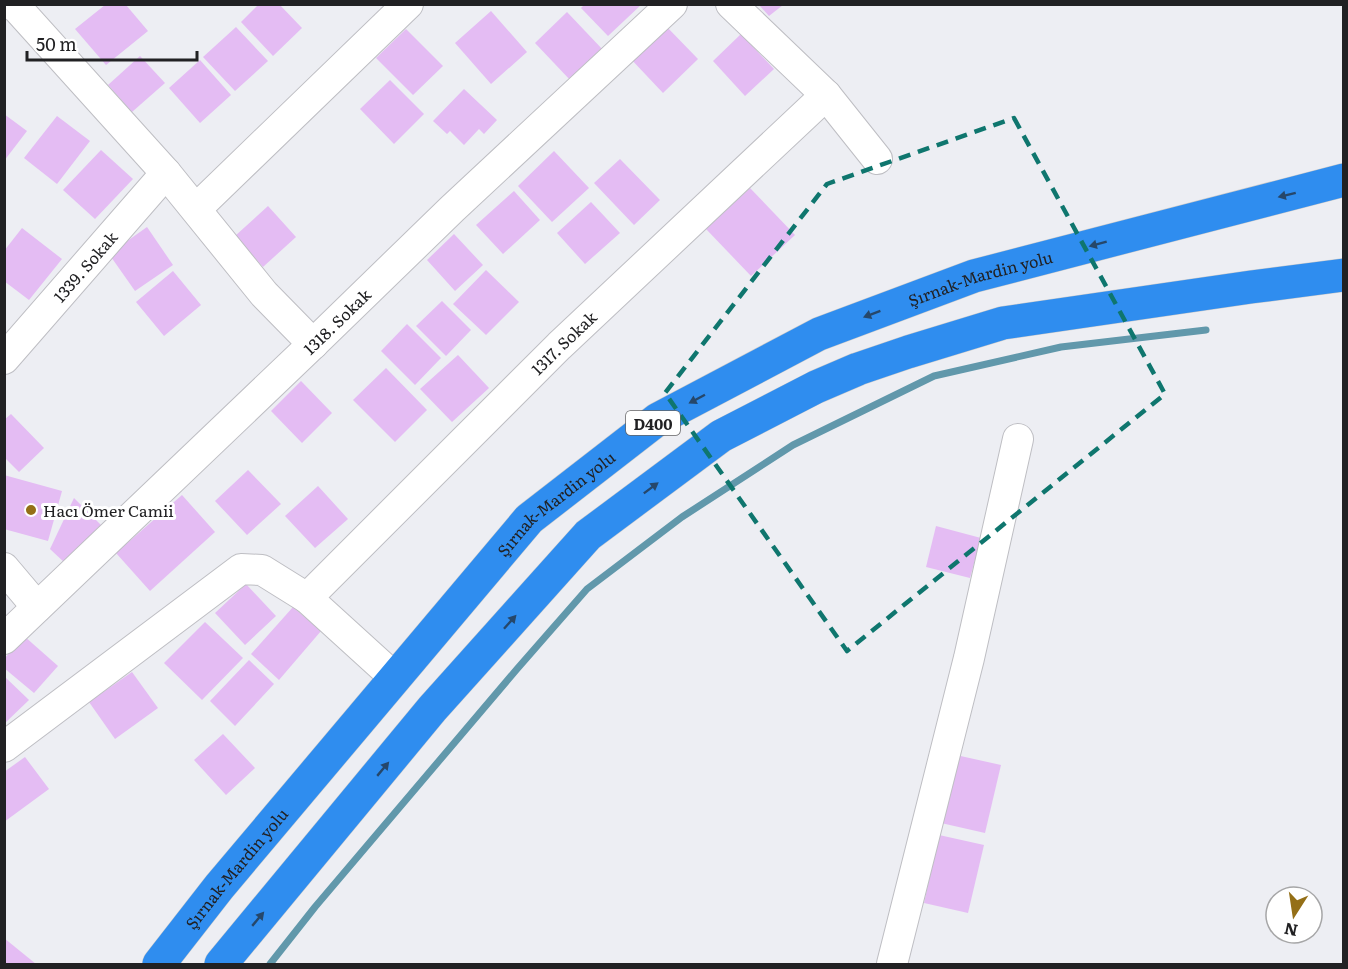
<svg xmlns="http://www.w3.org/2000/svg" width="1348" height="969" viewBox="0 0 1348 969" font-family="Literata,serif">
<rect width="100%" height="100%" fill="#edeef3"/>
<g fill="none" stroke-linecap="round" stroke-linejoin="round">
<!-- stream -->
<polyline stroke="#6198ab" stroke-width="7" points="270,964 315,907 517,669 587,589 682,517 793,445 934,376 1061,347 1206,330"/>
</g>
<!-- building -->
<g fill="#e4bcf3">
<polygon points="259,4 279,4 302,28 273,56 241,22"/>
<polygon points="585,4 642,4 608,36 581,8"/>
<polygon points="105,5 126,5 148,31 106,65 75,29"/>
<polygon points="759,5 783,5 769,16"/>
<polygon points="491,11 527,52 491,84 455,43"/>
<polygon points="567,12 604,51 572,82 535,43"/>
<polygon points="664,24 698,59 663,93 629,57"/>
<polygon points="236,27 268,61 235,91 203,57"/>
<polygon points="406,29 443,66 413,95 376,58"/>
<polygon points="741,34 774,69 745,96 713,61"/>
<polygon points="140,56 165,83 132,112 108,85"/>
<polygon points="200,60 231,95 200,123 169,88"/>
<polygon points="390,80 424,114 394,144 360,109"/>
<polygon points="464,89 497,120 484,134 479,129 464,145 450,131 447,134 433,121"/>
<polygon points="4,114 27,131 4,161"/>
<polygon points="57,116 90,141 57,184 24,158"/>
<polygon points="101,150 133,179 95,219 63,190"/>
<polygon points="554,151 589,188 552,222 518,186"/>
<polygon points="620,159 660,200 634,225 594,183"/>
<polygon points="750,188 795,235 751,276 706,229"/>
<polygon points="514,191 540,220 503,254 476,225"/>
<polygon points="591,202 620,233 585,264 557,233"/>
<polygon points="268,206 296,237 263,267 235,236"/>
<polygon points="147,227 173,265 135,291 109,254"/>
<polygon points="22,228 62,259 29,300 4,281 4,251"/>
<polygon points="454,234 483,265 455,291 427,260"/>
<polygon points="486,270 519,302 486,335 453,304"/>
<polygon points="173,271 201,305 164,336 136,302"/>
<polygon points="442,301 471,330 446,356 416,326"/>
<polygon points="407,324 441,358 415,385 381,351"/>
<polygon points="458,355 489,388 452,422 420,389"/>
<polygon points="386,368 427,410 395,442 353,400"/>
<polygon points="301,381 332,413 302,443 271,411"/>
<polygon points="11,414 44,448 19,472 4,457 4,420"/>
<polygon points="248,470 281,504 247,535 215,501"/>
<polygon points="4,475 62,491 48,541 4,529"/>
<polygon points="318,486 348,519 315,548 285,516"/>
<polygon points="182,495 215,532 150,591 116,553"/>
<polygon points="74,498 103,527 66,564 50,549"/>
<polygon points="936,526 981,538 970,578 926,567"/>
<polygon points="246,584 276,616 245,645 215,613"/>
<polygon points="293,607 321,631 279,680 251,654"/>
<polygon points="205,622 243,658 202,700 164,663"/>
<polygon points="24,636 58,666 34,693 4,668 4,659"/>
<polygon points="249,660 274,684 235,726 210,701"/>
<polygon points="132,672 158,708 115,739 89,702"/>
<polygon points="4,676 29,700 4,724"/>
<polygon points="223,734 255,768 226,795 194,760"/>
<polygon points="956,755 1001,765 985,833 941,823"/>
<polygon points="25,757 49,789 4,822 4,772"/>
<polygon points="939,835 984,845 968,913 924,903"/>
<polygon points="4,938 36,964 4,964"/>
</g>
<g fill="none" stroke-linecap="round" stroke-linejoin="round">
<defs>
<g id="minor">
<polyline points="11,4 17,8 166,173 264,294 313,344"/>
<polyline points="731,4 826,95 877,159"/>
<polyline points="196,209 408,4"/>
<path id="s1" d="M4 359 166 173"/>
<polyline points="4,568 37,607"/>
<path id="s2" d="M307 598 559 346 826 95"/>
<path id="s3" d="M4 639 313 344 452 209 672 4"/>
<polyline points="4,747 241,569 262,570 307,598 395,678"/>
<polyline points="892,964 969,658 1018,439"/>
</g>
<g id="highway">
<path id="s4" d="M159 964 219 887 529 519 658 419 819 334 974 276 1344 180"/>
<polyline points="221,964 432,709 588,535 721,436 816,387 858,369 908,352 1003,323 1251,287 1344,275"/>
</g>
</defs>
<!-- minor casing -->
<use href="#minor" stroke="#bebec3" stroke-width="32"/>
<!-- highway casing -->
<use href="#highway" stroke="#cacaca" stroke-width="34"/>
<!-- minor -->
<use href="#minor" stroke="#fff" stroke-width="30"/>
<!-- highway -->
<use href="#highway" stroke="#2f8def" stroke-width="33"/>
</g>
<!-- one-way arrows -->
<defs><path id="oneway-solid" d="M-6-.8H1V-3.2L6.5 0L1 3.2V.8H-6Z" transform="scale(1.5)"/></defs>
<g fill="#26476a">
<use href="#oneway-solid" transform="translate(1287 195) rotate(166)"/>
<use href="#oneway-solid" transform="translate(1098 244) rotate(165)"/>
<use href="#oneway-solid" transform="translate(872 314) rotate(159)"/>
<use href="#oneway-solid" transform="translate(697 399) rotate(152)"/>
<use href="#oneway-solid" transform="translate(651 488) rotate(-37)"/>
<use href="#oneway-solid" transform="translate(510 622) rotate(-48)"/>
<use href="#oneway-solid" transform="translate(383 769) rotate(-50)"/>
<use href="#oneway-solid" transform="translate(258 919) rotate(-50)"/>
</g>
<!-- marked area -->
<path fill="none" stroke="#0f766e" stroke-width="4.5" stroke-dasharray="12 8" stroke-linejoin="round" d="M1014 118 1165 394 847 651 665 393 827 184Z"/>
<!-- markers -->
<circle fill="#946f17" stroke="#fff" stroke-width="2" cx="31" cy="510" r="6"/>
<g text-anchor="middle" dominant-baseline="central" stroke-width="6" stroke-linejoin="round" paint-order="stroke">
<!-- shield labels -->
<rect fill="#fff" stroke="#646465" stroke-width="1.5" x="626" y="411" width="54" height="24" rx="4.5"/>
<g font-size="15" font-weight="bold" fill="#212123">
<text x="653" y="423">D400</text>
</g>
<!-- street labels -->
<g font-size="16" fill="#212123" stroke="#fff">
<text stroke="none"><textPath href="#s1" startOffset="123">1339. Sokak</textPath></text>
<text stroke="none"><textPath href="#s4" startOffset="1095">Şırnak-Mardin yolu</textPath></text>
<text stroke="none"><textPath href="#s3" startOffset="460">1318. Sokak</textPath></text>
<text stroke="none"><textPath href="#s2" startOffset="362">1317. Sokak</textPath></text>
<text stroke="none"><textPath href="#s4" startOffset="609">Şırnak-Mardin yolu</textPath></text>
<text stroke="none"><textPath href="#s4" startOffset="123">Şırnak-Mardin yolu</textPath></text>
</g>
<!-- poi labels -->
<g font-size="16" fill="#212123" stroke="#fff" text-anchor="start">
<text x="43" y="510">Hacı Ömer Camii</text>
</g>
</g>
<!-- border -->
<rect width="1348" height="969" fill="none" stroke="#212123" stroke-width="12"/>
<!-- north arrow -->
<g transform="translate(1294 915) rotate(192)"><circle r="28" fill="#ffffff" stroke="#a6a6a7" stroke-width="1.5"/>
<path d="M0-4.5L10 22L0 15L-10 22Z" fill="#946f17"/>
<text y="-9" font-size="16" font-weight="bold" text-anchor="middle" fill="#212123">N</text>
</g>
<!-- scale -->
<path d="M27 51v9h170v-9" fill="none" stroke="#212123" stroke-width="3"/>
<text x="36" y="51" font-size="18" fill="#212123" stroke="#ffffff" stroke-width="4.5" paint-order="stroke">50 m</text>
</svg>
